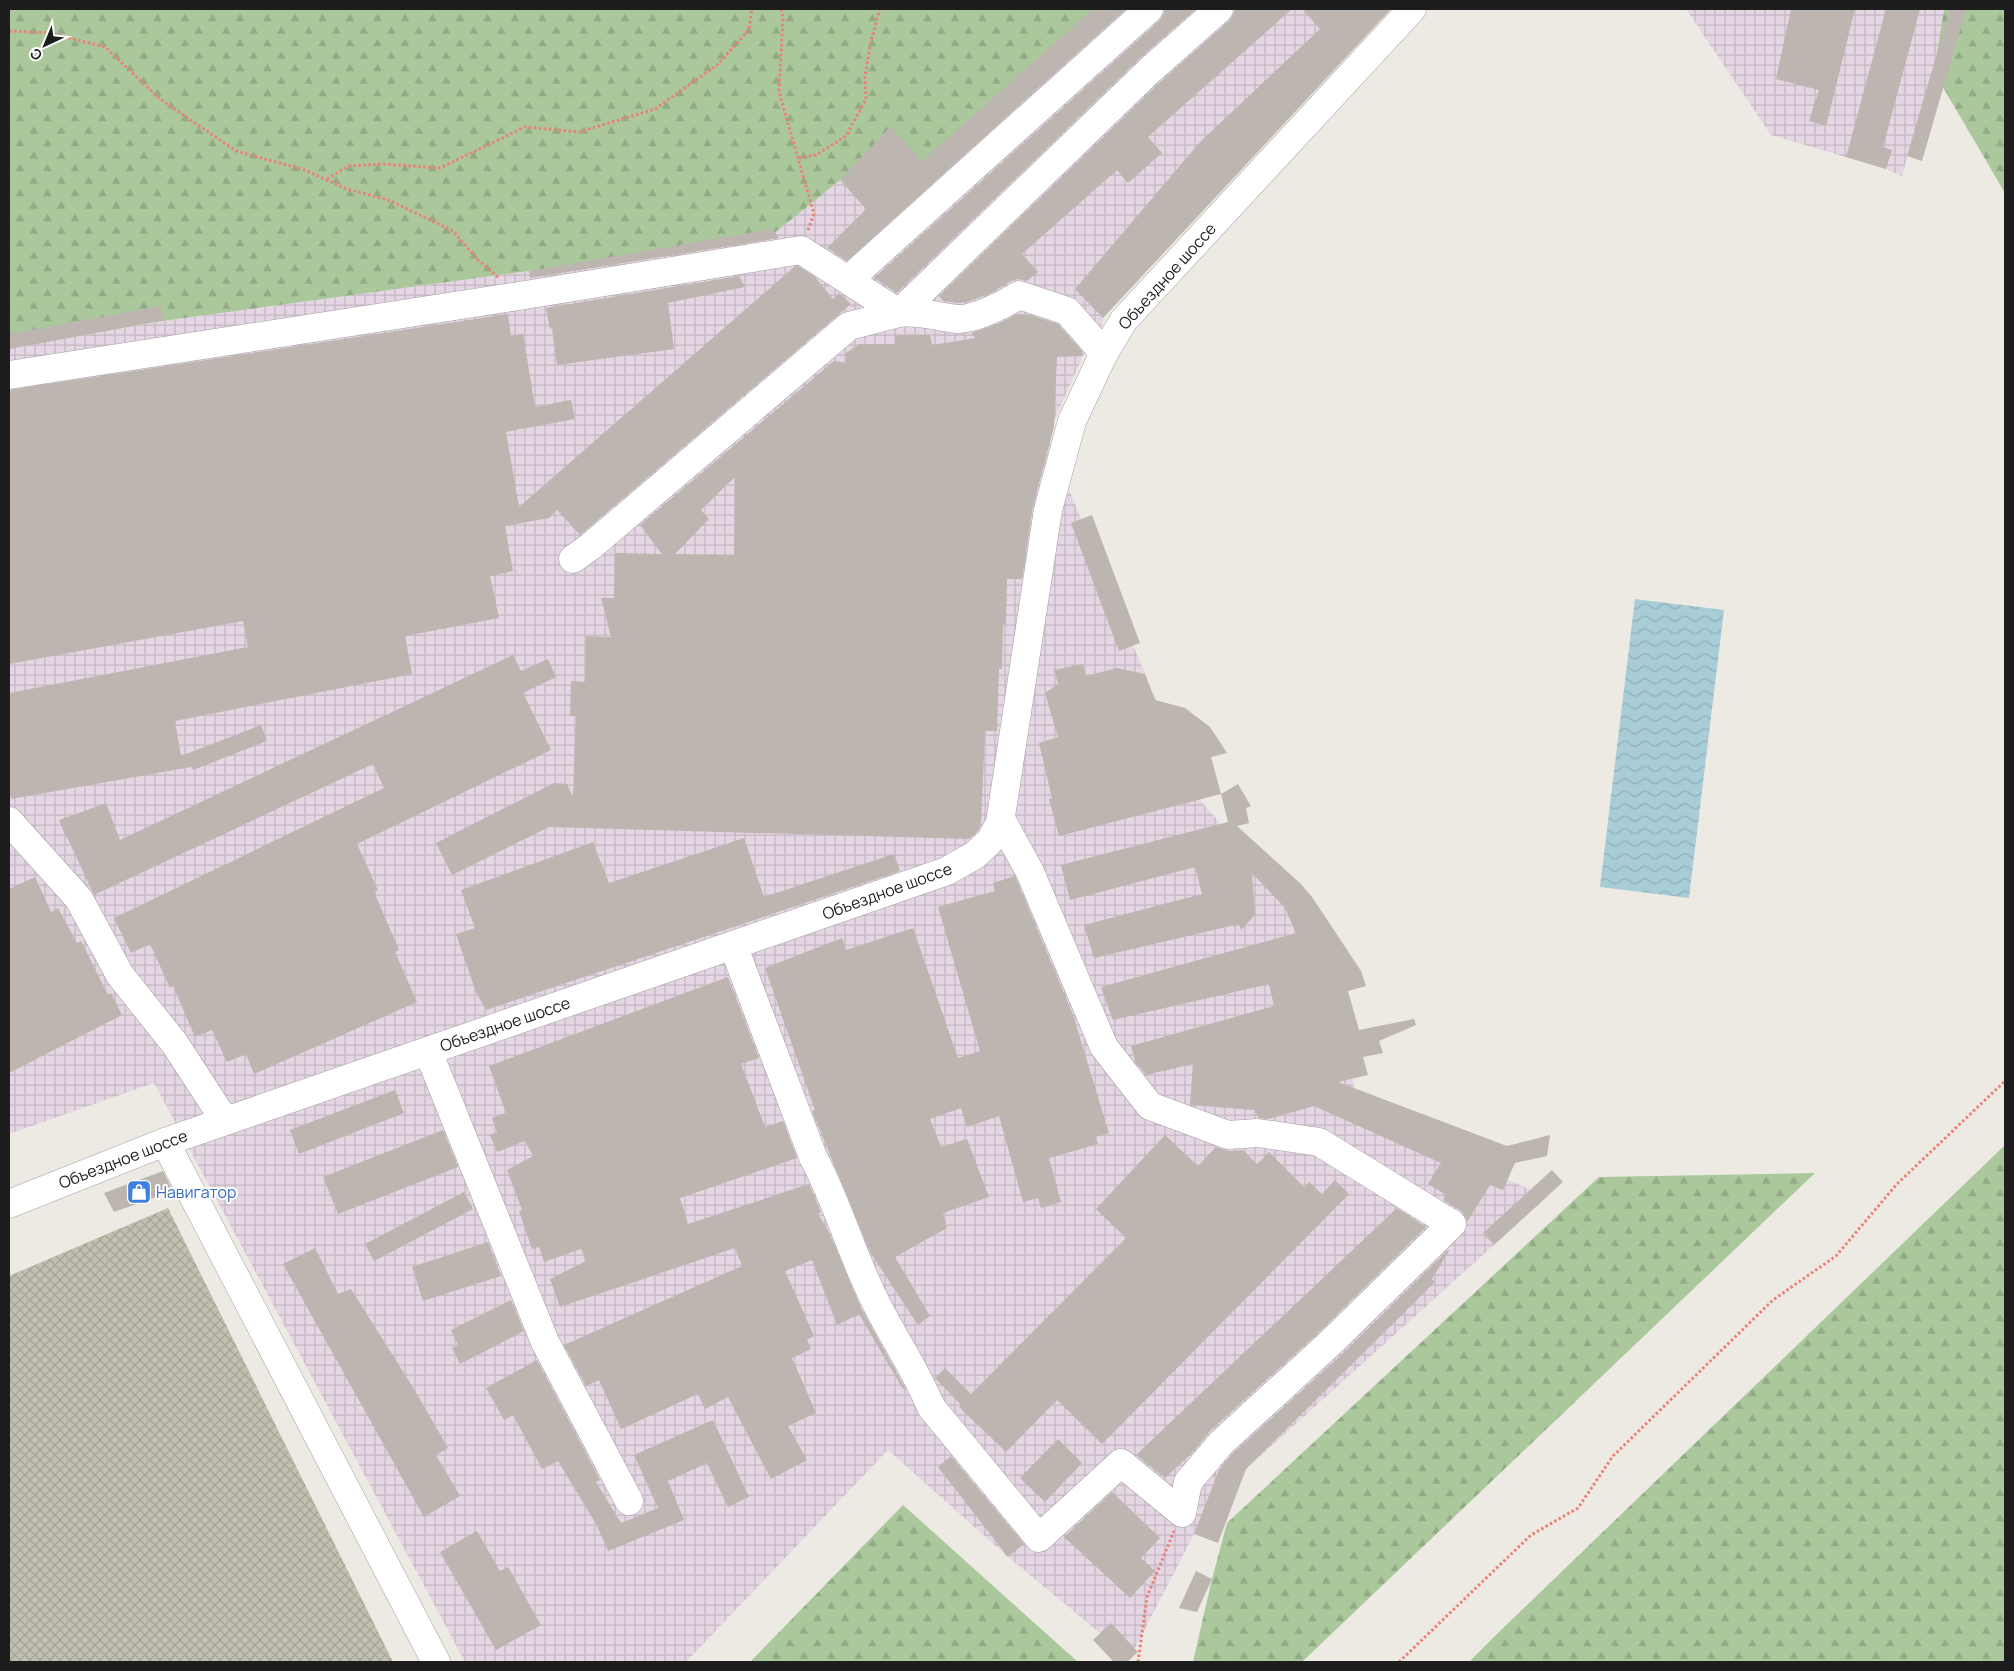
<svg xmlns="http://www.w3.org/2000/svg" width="2014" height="1671" viewBox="0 0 2014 1671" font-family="Manrope,sans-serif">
<defs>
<pattern id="industrial-grid" width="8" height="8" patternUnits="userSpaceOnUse" patternTransform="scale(1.25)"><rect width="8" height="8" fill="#e5d6e3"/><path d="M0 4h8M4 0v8" fill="none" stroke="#c4b7c2"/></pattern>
<pattern id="construction-cross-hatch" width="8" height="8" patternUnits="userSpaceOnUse" patternTransform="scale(1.25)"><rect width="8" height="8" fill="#c1c0b0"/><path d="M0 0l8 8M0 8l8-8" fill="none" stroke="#a5a597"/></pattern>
<pattern id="forest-firs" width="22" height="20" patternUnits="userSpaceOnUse" patternTransform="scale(1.25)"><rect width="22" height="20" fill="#aac89c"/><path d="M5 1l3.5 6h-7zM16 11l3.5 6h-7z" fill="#92ab86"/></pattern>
<pattern id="water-waves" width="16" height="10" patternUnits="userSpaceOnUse" patternTransform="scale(1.25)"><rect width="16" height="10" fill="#a8cdd7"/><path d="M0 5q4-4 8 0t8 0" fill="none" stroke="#90b0b8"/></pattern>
</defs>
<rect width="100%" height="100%" fill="#edeae3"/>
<!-- industrial -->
<g fill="url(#industrial-grid)">
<polygon points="1100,9 1378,9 1107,300 1101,331 1083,356 1047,436 1194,793 1323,941 1358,1104 1506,1179 1547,1197 1226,1487 1194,1534 1130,1658 1008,1557 888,1450 686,1662 465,1662 154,1083 9,1134 9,349 155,322 529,271 772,235 859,165 936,160"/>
<polygon points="1686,9 1950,9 1902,176 1886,169 1771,135"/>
</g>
<!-- construction -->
<polygon fill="url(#construction-cross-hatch)" points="168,1208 393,1662 9,1662 9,1276"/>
<!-- forest -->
<g fill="url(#forest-firs)">
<polygon points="9,9 1100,9 936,160 859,165 772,235 529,271 155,322 9,349"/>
<polygon points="1944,9 2005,9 2005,193 1934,72"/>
<polygon points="2005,1145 2005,1662 1469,1662 1500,1631"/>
<polygon points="1815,1173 1302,1662 1193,1662 1212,1579 1227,1523 1599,1177"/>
<polygon points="903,1505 1078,1662 750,1662"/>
</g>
<!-- water -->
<polygon fill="url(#water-waves)" points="1635,599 1724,610 1689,898 1600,887"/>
<!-- building -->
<g fill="#bdb5b0" fill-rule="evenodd">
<polygon points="1093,9 1126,9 847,261 827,248 866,209 840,180 890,127 922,161"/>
<polygon points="1164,9 1196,9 1138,60 897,293 874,278 1159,21 1164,14"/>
<polygon points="1234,9 1292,9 1148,137 1162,153 1128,183 1117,170 1022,254 1038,272 1027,281 1018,279 1011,281 991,293 968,302 958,303 943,301 939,296 1160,82 1229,21 1234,14"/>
<polygon points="1302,9 1391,9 1103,318 1075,289 1201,141 1320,29"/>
<polygon points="1791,9 1855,9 1826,126 1809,121 1819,90 1776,79"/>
<polygon points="1886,9 1920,9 1883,147 1892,150 1886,169 1846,157"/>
<polygon points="1950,9 1966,9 1922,161 1907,156"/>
<polygon points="772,229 779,238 530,278 529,271"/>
<polygon points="798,266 815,277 833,299 839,293 851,304 580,535 557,510 549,518 505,526 513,571 490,576 499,618 405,636 412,674 175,721 181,756 261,725 267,741 193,770 191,767 11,799 9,787 9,693 248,647 243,621 9,664 9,390 508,314 511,336 523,334 535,407 571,400 575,419 506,432 519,507 794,267"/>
<polygon points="739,276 745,287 668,303 674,349 557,365 552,328 550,329 546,308"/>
<polygon points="161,306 164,320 9,349 9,334"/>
<path d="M1018 314 1030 315 1058 324 1082 351 1083 356 1057 357 1054 427 1033 506 1022 579H1007L1006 624H1003L1002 669H999L997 731H985L981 825 978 831 969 839 549 827 452 875 436 843 554 783 567 784 573 797 576 716H570L571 681 585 682 586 636 611 637 601 598H614L615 553 662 554 640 525 834 361 846 363V353L859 344H895V335H930L932 345 976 338 971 333 995 325ZM735 477 734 555 675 554 709 519 701 510Z"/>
<polygon points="1092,515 1140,643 1119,651 1071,523"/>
<polygon points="513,655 521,671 548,659 556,677 523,693 551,750 357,844 378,890 374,892 399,950 395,952 417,1002 254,1074 246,1054 227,1062 212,1030 195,1037 173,986 170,988 150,944 131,953 114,918 384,788 373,764 94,895 67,837 66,837 59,820 106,803 120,840"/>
<polygon points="1083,664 1086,676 1117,668 1145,674 1155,700 1185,708 1210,727 1227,753 1211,757 1221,794 1059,836 1049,799 1052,798 1039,743 1058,737 1045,693 1058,684 1054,670"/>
<polygon points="1238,784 1251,806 1246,808 1249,823 1237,826 1301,884 1312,897 1361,971 1366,986 1348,991 1359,1030 1414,1019 1416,1025 1379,1041 1383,1053 1363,1057 1368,1075 1338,1082 1507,1146 1550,1135 1547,1156 1515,1163 1503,1190 1490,1185 1467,1222 1466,1217 1461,1211 1443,1200 1446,1195 1428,1184 1441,1163 1314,1106 1268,1119 1259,1118 1254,1110 1192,1105 1190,1104 1193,1064 1146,1075 1136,1063 1131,1046 1274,1006 1269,984 1113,1020 1101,987 1296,933 1285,908 1252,873 1255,915 1241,930 1239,924 1094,958 1084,925 1202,894 1195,867 1070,900 1061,865 1228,822 1221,794"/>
<polygon points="744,838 764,897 894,854 900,871 486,1010 476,992 456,934 475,928 461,890 593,842 609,883"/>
<polygon points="1015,876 1072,1012 1109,1133 1096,1137 1098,1144 1049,1158 1061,1202 1041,1208 1038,1198 1023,1202 999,1116 967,1127 961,1108 930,1119 941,1147 967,1139 989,1197 943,1213 947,1228 895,1257 930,1316 918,1325 870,1252 812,1111 815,1110 765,968 842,938 846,950 913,928 958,1058 980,1051 938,907 995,891 993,883"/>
<polygon points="35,877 51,912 58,908 77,943 81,941 108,995 111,993 122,1015 9,1073 9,889"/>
<polygon points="728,977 759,1058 741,1064 765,1127 783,1121 797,1158 680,1198 688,1224 809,1184 821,1212 818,1214 829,1232 861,1308 905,1388 903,1389 859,1314 837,1325 812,1260 785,1271 814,1336 807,1340 811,1349 792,1358 816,1413 788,1426 807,1460 771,1479 728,1397 705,1409 698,1394 621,1429 599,1380 586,1386 564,1345 742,1266 735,1248 560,1307 550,1279 586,1261 581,1249 544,1262 539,1247 532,1249 519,1211 522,1210 507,1170 533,1156 525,1141 497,1152 490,1135 497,1132 492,1118 506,1113 489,1066"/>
<polygon points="395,1090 404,1113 299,1154 290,1130"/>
<polygon points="443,1130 458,1167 338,1214 323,1177"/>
<polygon points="1165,1135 1198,1166 1216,1147 1229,1151 1243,1150 1257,1164 1269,1152 1304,1187 1309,1182 1322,1194 1335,1180 1349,1194 1102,1444 1057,1400 1006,1452 959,1407 961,1405 935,1378 945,1368 971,1394 1126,1238 1096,1209"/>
<polygon points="1552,1170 1563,1182 1494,1245 1483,1233"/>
<polygon points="163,1171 173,1191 114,1212 104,1193"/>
<polygon points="464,1192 473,1209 374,1261 365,1244"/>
<polygon points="1397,1208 1426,1227 1316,1335 1210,1431 1194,1451 1165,1478 1136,1455"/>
<polygon points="488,1242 501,1276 423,1301 412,1267"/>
<polygon points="315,1248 338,1294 351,1289 414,1389 448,1448 436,1455 460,1496 424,1517 283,1264"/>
<polygon points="1448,1250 1449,1251 1432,1279 1435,1282 1246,1469 1218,1543 1194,1534 1219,1470 1232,1454 1338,1358"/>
<polygon points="511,1300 524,1331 460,1364 452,1348 458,1345 451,1330"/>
<polygon points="537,1360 600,1480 596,1482 621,1523 658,1508 634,1455 713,1420 749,1497 728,1507 707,1463 668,1481 684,1520 608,1551 596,1524 558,1461 542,1469 513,1415 504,1420 486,1388"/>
<polygon points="1058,1439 1082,1463 1045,1502 1020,1478"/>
<polygon points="951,1456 1024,1544 1008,1557 938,1467"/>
<polygon points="1112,1492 1160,1538 1141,1558 1155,1571 1130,1598 1064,1537"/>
<polygon points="477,1531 500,1571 508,1567 541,1625 496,1650 440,1552"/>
<polygon points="1196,1571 1212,1579 1197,1612 1179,1608"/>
<polygon points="1111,1623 1138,1652 1127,1662 1114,1662 1093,1640"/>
</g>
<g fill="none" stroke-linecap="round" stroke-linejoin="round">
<defs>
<g id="minor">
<polyline points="856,285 858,271 1149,9"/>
<path d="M9 375 519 296 801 250 899 313C919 310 937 317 957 319 974 320 1005 304 1019 295L1067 311 1104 353"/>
<polyline points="573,559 591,546 849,326 899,313 1149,71 1219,9"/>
<polyline points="9,821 79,899 120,975 175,1044 225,1121"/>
<path d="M733 945 813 1157C835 1197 848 1243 868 1286 886 1328 914 1365 931 1407L1039 1538 1121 1463 1182 1513 1188 1482 1221 1443 1327 1346 1452 1224 1319 1142 1258 1133 1228 1135 1150 1106 1104 1047 1030 872 1001 819"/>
<polyline points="428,1051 545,1342 629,1501"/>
<polyline points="165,1142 436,1662"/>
<polyline points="9,1204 165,1142 947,871 975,855 990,841 1000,823 1048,510 1072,421 1104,353 1124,320 1412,9"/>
</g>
</defs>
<!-- minor casing -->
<use href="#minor" stroke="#a1a1a1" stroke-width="29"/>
<!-- path -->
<g stroke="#ec8075" stroke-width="3" stroke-dasharray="2.5 2.5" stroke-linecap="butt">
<polyline points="781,9 783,19 779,92 814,214 808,230"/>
<polyline points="9,31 50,33 105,47 160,99 236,151 305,170 344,188 391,201 453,231 478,260 498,277"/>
<polyline points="799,158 816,155 846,136 866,99 865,77 871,41 880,9"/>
<polyline points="327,179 348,166 383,164 440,168 525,127 579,132 655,109 717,65 749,30 752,9"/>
<polyline points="1138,1662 1147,1597 1174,1531"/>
<polyline points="1399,1662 1531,1535 1578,1508 1613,1456 1773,1300 1836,1256 1897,1184 2005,1081"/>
</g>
<!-- minor -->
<use href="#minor" stroke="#fff" stroke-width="28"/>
</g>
<!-- icons -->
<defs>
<symbol id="shop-square" viewBox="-11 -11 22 22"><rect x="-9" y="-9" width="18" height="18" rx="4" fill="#3f7fe0" stroke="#fff"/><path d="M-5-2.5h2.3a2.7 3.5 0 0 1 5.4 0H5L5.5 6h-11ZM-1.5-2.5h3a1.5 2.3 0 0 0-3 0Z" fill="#fff"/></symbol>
</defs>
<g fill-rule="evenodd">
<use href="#shop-square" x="125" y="1178" width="28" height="28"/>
</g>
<g text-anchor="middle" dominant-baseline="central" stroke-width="4" stroke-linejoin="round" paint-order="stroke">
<!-- street labels -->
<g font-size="16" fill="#1d1d1d" stroke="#fff">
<text transform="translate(1167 276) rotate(-48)">Объездное шоссе</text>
<text transform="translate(887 891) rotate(-20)">Объездное шоссе</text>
<text transform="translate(505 1024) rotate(-19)">Объездное шоссе</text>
<text transform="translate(123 1159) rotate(-21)">Объездное шоссе</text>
</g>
<!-- shop labels -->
<g font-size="16" fill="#366cbe" stroke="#fff" text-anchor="start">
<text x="156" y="1192">Навигатор</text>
</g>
</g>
<!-- border -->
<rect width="2014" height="1671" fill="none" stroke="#1d1d1d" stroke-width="20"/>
<!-- north arrow -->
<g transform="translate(45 45) rotate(224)" stroke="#ffffff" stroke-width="4" paint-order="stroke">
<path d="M0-4L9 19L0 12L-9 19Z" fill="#1d1d1d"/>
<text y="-8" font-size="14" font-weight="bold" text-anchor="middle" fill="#1d1d1d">С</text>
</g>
</svg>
